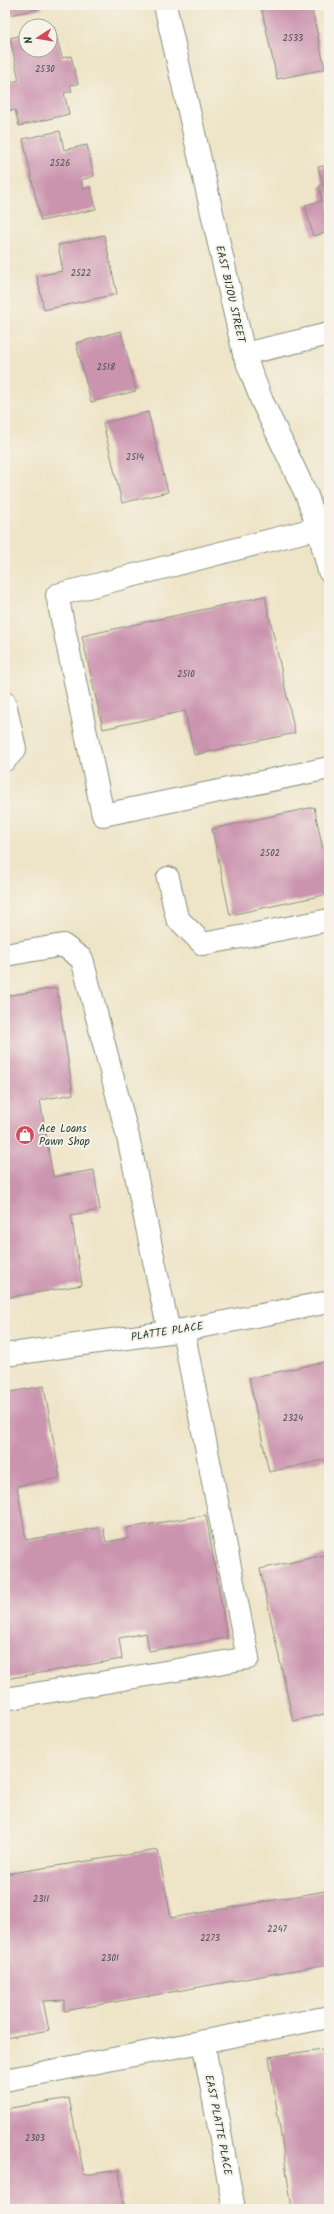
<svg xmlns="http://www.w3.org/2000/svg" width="334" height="2214" viewBox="0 0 334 2214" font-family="Kalam,sans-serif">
<rect width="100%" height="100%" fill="#f7f3e8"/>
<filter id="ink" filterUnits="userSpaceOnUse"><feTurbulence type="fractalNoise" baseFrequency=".025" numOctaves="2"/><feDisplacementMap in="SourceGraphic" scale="8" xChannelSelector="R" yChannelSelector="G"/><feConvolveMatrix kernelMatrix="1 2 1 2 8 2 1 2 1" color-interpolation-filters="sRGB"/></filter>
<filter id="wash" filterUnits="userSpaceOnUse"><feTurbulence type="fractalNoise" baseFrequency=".012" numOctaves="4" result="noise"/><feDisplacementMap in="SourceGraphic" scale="16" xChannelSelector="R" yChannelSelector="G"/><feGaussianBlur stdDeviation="0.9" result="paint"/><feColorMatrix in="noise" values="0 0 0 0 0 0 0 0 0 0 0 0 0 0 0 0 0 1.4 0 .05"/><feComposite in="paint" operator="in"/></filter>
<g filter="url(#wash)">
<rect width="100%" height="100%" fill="#eee4c7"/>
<g id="blocks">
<!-- building -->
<g fill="#ca93ae">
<polygon points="5,5 42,5 43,8 5,16"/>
<polygon points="257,5 311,5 325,69 277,79 261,6 258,7"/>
<polygon points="54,27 62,58 71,56 78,84 70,85 72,91 64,93 69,114 19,126 15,110 9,111 5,94 5,84 19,80 10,38 26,34 26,50 50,50 50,28"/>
<polygon points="60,131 64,150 87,145 94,176 81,180 83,189 91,187 96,209 41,221 23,139"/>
<polygon points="329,165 329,232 313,236 305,205 322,201 319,186 323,185 318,167"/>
<polygon points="104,235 117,294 44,310 37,276 63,271 58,245"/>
<polygon points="121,331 136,391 91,402 76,343"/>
<polygon points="148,412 168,492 122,503 103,423"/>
<polygon points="265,596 295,733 194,755 185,711 103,729 82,636"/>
<polygon points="314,807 329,877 329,894 230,915 212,829"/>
<polygon points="57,988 73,1094 40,1100 53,1177 94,1170 100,1210 71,1215 82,1285 5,1298 5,996"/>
<polygon points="329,1361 329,1459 269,1472 249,1378"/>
<polygon points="44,1386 60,1478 17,1486 26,1540 103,1527 106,1542 129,1538 127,1528 206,1515 227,1638 149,1651 146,1633 119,1638 122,1659 5,1679 5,1393"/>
<polygon points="329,1554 329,1713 293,1721 260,1569"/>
<polygon points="158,1850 171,1918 325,1891 329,1924 329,1964 64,2011 64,2000 43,2001 49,2030 5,2038 5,1874"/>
<polygon points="329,2048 329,2209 292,2209 269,2057"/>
<polygon points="69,2098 84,2175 119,2170 124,2209 5,2209 5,2109"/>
</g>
</g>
</g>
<g filter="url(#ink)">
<use href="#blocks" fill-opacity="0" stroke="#86907e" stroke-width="1"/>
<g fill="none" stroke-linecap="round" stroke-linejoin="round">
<defs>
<g id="minor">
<polyline points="165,5 244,354 262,401 307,496 318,528 329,571"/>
<polyline points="244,354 329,334"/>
<polyline points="318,528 57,595 103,815 329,768"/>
<polyline points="5,703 15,749 5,760"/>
<polyline points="168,878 177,918 203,944 329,920"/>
<polyline points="5,955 63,945 82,959 128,1137 169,1332"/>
<polyline points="5,1355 183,1330 329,1302"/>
<polyline points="5,1699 248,1658 183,1330"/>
<polyline points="203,2041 234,2209"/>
<polyline points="5,2080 329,2017"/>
</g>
</defs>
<!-- minor casing -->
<use href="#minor" stroke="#86907e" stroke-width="24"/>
<!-- minor -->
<use href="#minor" stroke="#fff" stroke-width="22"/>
</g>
</g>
<!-- icons -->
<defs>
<symbol id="shop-disc" viewBox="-11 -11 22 22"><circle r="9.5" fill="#d1495b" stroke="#f7f3e8"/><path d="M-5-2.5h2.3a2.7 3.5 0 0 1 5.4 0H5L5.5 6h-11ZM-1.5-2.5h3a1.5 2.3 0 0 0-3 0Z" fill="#fff"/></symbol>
</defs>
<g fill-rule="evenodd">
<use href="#shop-disc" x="14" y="1124" width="22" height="22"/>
</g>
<g text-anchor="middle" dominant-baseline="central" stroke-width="4" stroke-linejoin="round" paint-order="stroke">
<!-- number labels -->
<g font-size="9" fill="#4a5252">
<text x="293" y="38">2533</text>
<text x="45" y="69">2530</text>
<text x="60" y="163">2526</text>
<text x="81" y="273">2522</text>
<text x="106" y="367">2518</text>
<text x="135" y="457">2514</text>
<text x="186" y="674">2510</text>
<text x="270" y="853">2502</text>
<text x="293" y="1418">2324</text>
<text x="41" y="1899">2311</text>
<text x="277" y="1929">2247</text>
<text x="210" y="1938">2273</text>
<text x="110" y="1958">2301</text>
<text x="35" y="2138">2303</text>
</g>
<!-- street labels -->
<g font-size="11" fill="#1f3d34" stroke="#f7f3e8">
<text transform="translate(230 294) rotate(77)">EAST BIJOU STREET</text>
<text transform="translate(167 1332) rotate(-9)">PLATTE PLACE</text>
<text transform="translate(218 2125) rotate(79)">EAST PLATTE PLACE</text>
</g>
<!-- poi labels -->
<g font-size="11" fill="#1f3d34" stroke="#f7f3e8" text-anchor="start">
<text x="39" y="1129">Ace Loans<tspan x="39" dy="13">Pawn Shop</tspan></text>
</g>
</g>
<!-- margin -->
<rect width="334" height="2214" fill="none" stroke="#f7f3e8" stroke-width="20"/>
<!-- north arrow -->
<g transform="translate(38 38) rotate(258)"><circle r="19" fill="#f7f3e8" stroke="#a1aaa0"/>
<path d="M0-3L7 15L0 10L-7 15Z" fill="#d1495b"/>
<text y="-6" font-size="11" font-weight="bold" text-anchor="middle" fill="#1f3d34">N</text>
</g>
</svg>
